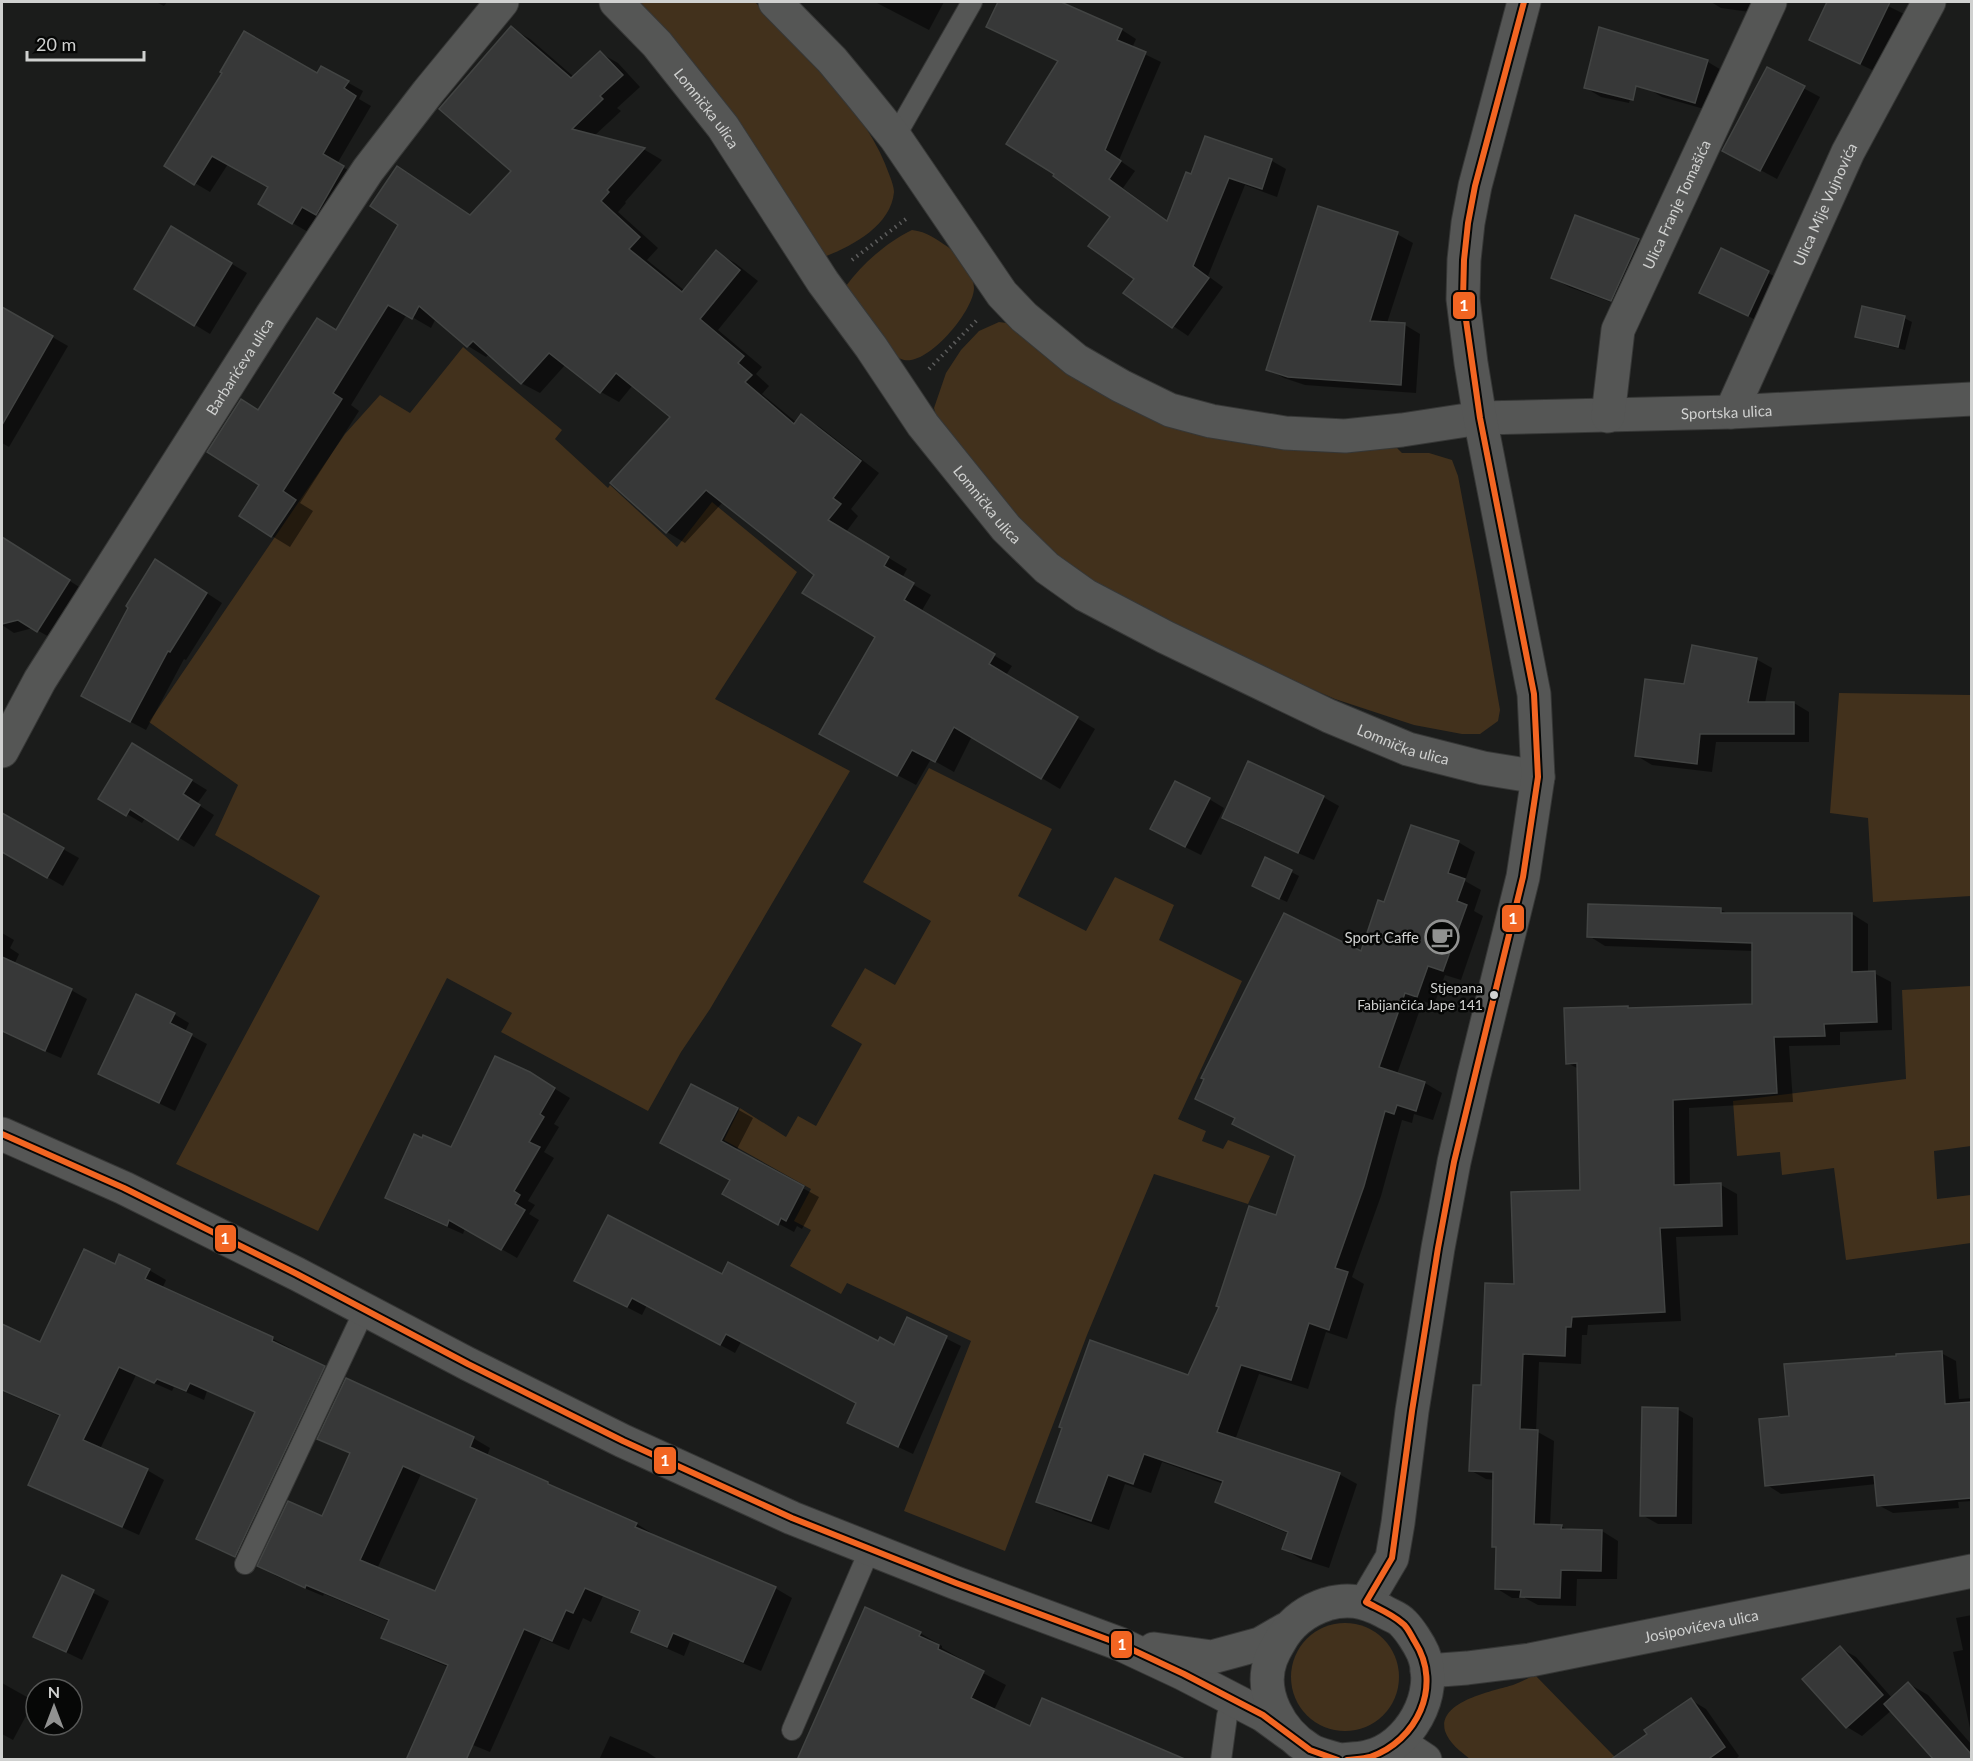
<svg xmlns="http://www.w3.org/2000/svg" width="1973" height="1761" viewBox="0 0 1973 1761" font-family="Lato,sans-serif">
<rect width="100%" height="100%" fill="#1b1c1b"/>
<!-- green -->
<g fill="#42311c">
<path d="M635 2H755C801 48 868 112 889 174 891 179 894 187 894 192 891 226 852 246 824 257Z"/>
<path d="M912 230C928 232 934 238 948 247 962 257 973 271 974 288 974 311 925 370 901 359 882 350 858 305 846 286 862 264 887 242 912 230Z"/>
<polygon points="999,322 1014,324 1070,371 1345,451 1397,448 1402,453 1429,453 1452,460 1458,476 1477,577 1500,710 1498,721 1480,734 1462,734 1414,725 1335,699 1173,628 1093,584 1054,554 1015,518 938,422 934,408 946,373 961,350 979,331"/>
<polygon points="463,347 562,430 555,439 608,488 610,485 677,547 712,502 797,572 715,699 850,771 710,1009 681,1052 648,1111 501,1032 512,1013 447,978 318,1231 176,1164 320,896 215,835 238,785 149,722 345,434 380,395 410,413"/>
<polygon points="1839,693 1971,695 1971,896 1873,902 1868,818 1830,813"/>
<polygon points="929,768 1052,829 1018,896 1086,931 1115,877 1174,905 1159,940 1242,981 1178,1119 1206,1131 1202,1141 1223,1149 1228,1140 1270,1156 1248,1204 1154,1174 1087,1335 1005,1551 904,1511 971,1341 847,1283 841,1294 790,1266 811,1230 794,1221 811,1189 724,1140 740,1108 786,1137 798,1116 816,1126 862,1044 831,1026 865,968 895,985 931,921 863,882"/>
<polygon points="1971,986 1971,1146 1934,1151 1937,1199 1971,1195 1971,1243 1846,1260 1834,1168 1782,1175 1780,1152 1737,1156 1733,1101 1906,1079 1902,990"/>
<circle cx="1345" cy="1677" r="54"/>
<path d="M1535 1675 1610 1752 1617 1759H1470C1461 1752 1449 1743 1445 1731 1437 1701 1494 1691 1513 1685 1521 1682 1528 1678 1535 1675Z"/>
</g>
<!-- shadow -->
<g fill="#0007" fill-rule="evenodd">
<polygon points="156,2 167,2 164,6"/>
<polygon points="875,2 944,2 929,30"/>
<polygon points="1000,2 1058,2 1122,30 1136,39 1132,48 1161,62 1119,160 1135,171 1123,188 1168,221 1192,176 1206,138 1272,161 1286,169 1277,197 1245,185 1208,276 1223,287 1188,336 1125,293 1136,278 1112,216 1060,62 988,26"/>
<polygon points="1711,2 1767,2 1764,14 1721,8"/>
<polygon points="1829,2 1880,2 1904,14 1876,72 1811,40"/>
<polygon points="511,28 530,39 574,77 600,53 618,63 640,87 617,108 621,111 594,136 645,150 662,160 625,202 626,203 618,212 658,248 647,260 685,291 716,252 735,263 758,281 718,330 762,367 756,374 769,386 762,394 797,423 802,416 820,427 879,473 851,509 858,516 846,532 907,569 902,578 931,595 921,612 1012,666 1006,675 1095,729 1060,789 972,736 954,772 931,759 916,785 839,744 877,637 815,574 723,502 685,543 667,532 613,483 672,416 633,385 619,402 601,392 566,364 540,393 521,383 489,354 486,357 468,346 436,318 431,328 407,314 351,405 359,411 300,503 313,511 290,547 272,536 261,484 259,411 336,331 400,225 415,178 472,216 513,171"/>
<polygon points="1642,47 1629,103 1601,97 1586,88"/>
<polygon points="1662,48 1708,62 1723,71 1711,111 1662,97 1647,88"/>
<polygon points="322,68 363,91 359,99 371,106 337,164 359,176 332,222 318,214 308,232 260,204 269,186 228,164 210,192 166,166 318,76"/>
<polygon points="1768,69 1820,97 1777,179 1740,159"/>
<polygon points="1576,217 1639,241 1654,250 1627,308 1569,287 1553,278"/>
<polygon points="172,228 247,273 210,334 136,289"/>
<polygon points="1397,234 1413,243 1387,323 1405,325 1420,334 1416,393 1305,385 1284,378 1268,369"/>
<polygon points="1722,250 1784,281 1764,324 1701,293"/>
<polygon points="7,311 68,346 9,447 2,443 2,320"/>
<polygon points="1904,318 1912,322 1905,350 1864,340 1857,336"/>
<polygon points="2,538 84,590 53,639 33,628 14,633 2,625"/>
<polygon points="171,570 222,603 186,660 184,659 146,730 99,705"/>
<polygon points="1756,659 1772,668 1765,703 1794,703 1809,712 1809,742 1716,742 1712,772 1652,765 1637,756 1685,685"/>
<polygon points="148,754 207,790 197,804 214,815 194,847 146,817 142,823 100,798"/>
<polygon points="1323,797 1339,806 1314,860 1239,827 1224,818"/>
<polygon points="1209,799 1224,808 1201,855 1167,838"/>
<polygon points="2,815 79,858 63,886 2,851"/>
<polygon points="1458,842 1475,852 1465,881 1481,890 1474,911 1483,916 1461,980 1445,975 1434,1005 1423,1001 1397,1074 1425,1083 1442,1093 1433,1120 1414,1114 1412,1123 1402,1120 1381,1196 1352,1277 1364,1284 1347,1339 1326,1332 1308,1389 1259,1374 1235,1440 1339,1474 1357,1484 1329,1568 1301,1559 1284,1549 1289,1534 1234,1511 1217,1501 1224,1484 1162,1462 1151,1493 1125,1484 1109,1530 1055,1511 1038,1501 1189,1377 1277,1217 1296,1156 1236,1119 1197,1098 1361,953 1385,904"/>
<polygon points="1266,859 1299,876 1287,902 1261,890"/>
<polygon points="1721,910 1729,914 1852,914 1868,924 1868,973 1874,973 1891,982 1892,1030 1840,1032 1840,1045 1789,1046 1793,1102 1689,1108 1690,1186 1721,1185 1737,1194 1738,1235 1676,1237 1681,1321 1588,1325 1587,1335 1582,1335 1581,1364 1539,1362 1536,1431 1554,1441 1550,1526 1561,1526 1568,1530 1602,1531 1618,1541 1617,1579 1577,1579 1576,1606 1538,1605 1525,1598 1512,1598 1496,1588 1497,1548 1493,1546 1495,1480 1486,1479 1470,1470 1482,1387 1582,1192 1579,1069 1567,1063 1631,1010 1754,1005 1754,951 1605,946 1589,936"/>
<polygon points="2,933 14,940 10,948 19,954 14,965 71,990 87,999 61,1058 2,1032"/>
<polygon points="174,1014 189,1023 185,1032 207,1044 175,1111 115,1082"/>
<polygon points="529,1073 570,1098 554,1124 559,1127 544,1152 554,1158 528,1201 535,1205 529,1214 539,1220 517,1258 465,1228 463,1234 402,1207 387,1198 452,1149"/>
<polygon points="737,1109 753,1118 736,1151 819,1197 802,1229 797,1226 794,1232 740,1203 732,1180 678,1151"/>
<polygon points="115,1266 149,1270 166,1280 162,1289 273,1339 290,1348 288,1351 341,1377 252,1565 214,1548 197,1538 256,1413 207,1391 204,1400 174,1387 172,1391 136,1375 100,1449 147,1470 164,1480 139,1535 47,1494 30,1484 61,1417 2,1391 2,1326 41,1344"/>
<polygon points="723,1276 879,1343 895,1347 908,1319 961,1346 913,1454 864,1431 858,1403 741,1342 735,1353 647,1305 642,1315 591,1289"/>
<polygon points="1941,1353 1956,1361 1959,1399 1972,1398 1972,1501 1958,1502 1959,1508 1893,1513 1878,1505 1877,1484 1781,1494 1767,1485 1790,1417"/>
<polygon points="1677,1409 1693,1418 1692,1524 1658,1524 1642,1515"/>
<path d="M319 1438H473L490 1448 487 1456 560 1491 637 1524 653 1534V1536L775 1588 792 1598 761 1671 690 1641 684 1656 650 1641 633 1631 641 1613 603 1596 591 1622 583 1618 569 1650 541 1638 490 1752 441 1732 448 1667 400 1647 383 1637 390 1622 324 1594 323 1596 276 1576 259 1566 323 1518 351 1454ZM421 1474 478 1500 436 1593 377 1569Z"/>
<polygon points="62,1577 109,1601 82,1660 35,1637"/>
<polygon points="1972,1615 1972,1737 1953,1652 1963,1650 1956,1618"/>
<polygon points="920,1633 942,1646 942,1648 961,1659 960,1661 1006,1685 994,1710 1031,1728 1132,1738 1133,1736 1187,1760 799,1760"/>
<polygon points="1840,1648 1856,1657 1892,1698 1909,1684 1928,1695 1972,1745 1972,1760 1935,1760 1893,1709 1862,1736 1847,1727"/>
<polygon points="2,1683 34,1701 13,1740 2,1734"/>
<polygon points="1691,1700 1706,1709 1739,1756 1735,1760 1639,1760 1649,1734"/>
<polygon points="610,1736 647,1752 659,1760 599,1760"/>
</g>
<!-- building -->
<g fill="#373838" stroke="#424443" stroke-width="1.5" fill-rule="evenodd">
<polygon points="998,2 1061,2 1122,29 1117,40 1146,52 1105,150 1121,161 1109,179 1167,221 1186,172 1191,174 1205,136 1272,159 1262,189 1229,178 1193,266 1209,278 1172,328 1123,293 1134,279 1088,246 1110,217 1053,176 1054,174 1006,144 1058,61 986,27"/>
<polygon points="1827,2 1890,2 1860,64 1809,40"/>
<polygon points="511,26 571,78 600,51 623,75 600,96 603,99 572,129 645,148 607,190 609,192 601,201 640,237 629,249 682,292 716,250 740,270 700,319 744,356 738,363 752,375 745,382 794,424 801,414 861,461 833,498 841,504 828,520 889,557 884,566 914,583 904,600 995,654 989,664 1078,717 1041,779 954,727 935,762 912,750 897,776 819,734 875,637 802,593 814,575 706,490 666,533 610,483 670,417 616,373 600,393 549,353 521,384 473,341 467,347 419,306 412,319 388,305 333,393 342,399 283,491 296,500 271,537 239,516 259,485 207,452 241,399 258,410 317,318 336,330 398,225 370,206 397,166 470,215 511,171 439,109"/>
<polygon points="1599,27 1708,60 1695,103 1636,86 1633,100 1584,88"/>
<polygon points="244,31 317,73 321,66 349,81 344,88 356,96 323,154 344,166 316,215 302,207 292,224 258,204 268,187 212,156 194,185 164,166 222,73 220,72"/>
<polygon points="1767,67 1805,86 1760,171 1722,151"/>
<polygon points="1318,206 1398,232 1370,321 1405,323 1401,385 1288,377 1266,370"/>
<polygon points="1575,215 1639,239 1611,301 1551,278"/>
<polygon points="171,226 232,263 194,326 134,289"/>
<polygon points="1721,248 1769,271 1748,316 1699,293"/>
<polygon points="1862,306 1905,316 1898,347 1855,337"/>
<polygon points="2,307 53,336 2,425"/>
<polygon points="2,537 70,580 37,632 18,620 2,624"/>
<polygon points="155,559 207,593 170,652 168,651 130,722 81,696 128,608 126,606"/>
<polygon points="1692,645 1757,658 1748,702 1794,702 1794,734 1700,734 1697,764 1635,756 1645,679 1684,684"/>
<polygon points="132,743 192,780 183,794 200,805 178,840 130,809 126,816 98,799"/>
<polygon points="1248,761 1324,796 1298,853 1222,818"/>
<polygon points="1175,781 1210,798 1185,847 1150,829"/>
<polygon points="2,813 64,848 47,878 2,852"/>
<polygon points="1411,825 1459,841 1448,873 1465,879 1457,901 1467,905 1443,971 1428,966 1417,997 1405,993 1379,1067 1425,1082 1416,1111 1397,1105 1394,1114 1385,1111 1364,1186 1335,1268 1348,1272 1329,1330 1309,1323 1291,1380 1241,1365 1217,1432 1340,1473 1311,1559 1282,1549 1288,1532 1215,1502 1223,1481 1144,1454 1133,1484 1108,1475 1091,1521 1036,1502 1062,1428 1059,1427 1090,1340 1188,1375 1219,1307 1216,1306 1249,1206 1276,1215 1295,1156 1232,1124 1235,1118 1195,1099 1204,1079 1201,1078 1284,913 1361,951 1378,900 1384,902"/>
<polygon points="1265,857 1292,870 1279,899 1252,886"/>
<polygon points="1588,904 1721,908 1721,913 1852,913 1852,972 1875,971 1877,1022 1824,1024 1825,1036 1774,1037 1777,1093 1673,1100 1674,1185 1721,1183 1722,1226 1660,1228 1665,1312 1572,1317 1571,1327 1566,1327 1565,1356 1523,1354 1520,1429 1538,1430 1534,1524 1562,1525 1561,1529 1602,1530 1601,1571 1561,1570 1560,1598 1520,1597 1521,1590 1495,1589 1496,1547 1492,1547 1493,1472 1469,1471 1473,1385 1481,1385 1485,1283 1514,1284 1511,1192 1580,1190 1577,1063 1566,1064 1564,1008 1628,1006 1628,1008 1752,1004 1752,943 1587,937"/>
<polygon points="2,957 72,989 45,1051 2,1031"/>
<polygon points="136,994 175,1013 170,1023 192,1034 159,1103 98,1074"/>
<polygon points="495,1056 530,1072 555,1088 540,1114 544,1117 529,1142 540,1147 514,1191 520,1195 515,1204 525,1210 501,1250 449,1220 447,1226 385,1198 414,1134 422,1138 423,1135 451,1147"/>
<polygon points="691,1084 738,1108 721,1141 804,1186 786,1221 781,1218 778,1225 722,1194 730,1180 660,1143"/>
<polygon points="608,1215 722,1274 728,1262 878,1341 880,1337 894,1345 907,1317 947,1336 898,1447 847,1423 856,1403 726,1334 720,1345 632,1298 627,1307 574,1281"/>
<polygon points="84,1249 115,1264 119,1254 150,1269 145,1279 273,1337 272,1341 325,1366 235,1557 196,1539 255,1412 190,1383 186,1391 157,1379 154,1383 119,1367 83,1440 148,1469 122,1527 28,1485 60,1415 2,1390 2,1324 40,1342"/>
<polygon points="1942,1351 1945,1404 1971,1402 1971,1498 1877,1506 1874,1475 1765,1486 1759,1419 1789,1416 1784,1364 1896,1356 1896,1354"/>
<path d="M346 1378 474 1437 470 1447 548 1482V1484L637 1523 635 1527 776 1587 743 1662 673 1633 667 1647 631 1632 640 1611 585 1588 573 1613 566 1610 552 1641 524 1629 466 1760H406L448 1665 381 1638 389 1620 306 1585 305 1588 257 1566 288 1501 322 1516 350 1453 317 1439ZM403 1466 477 1499 435 1591 360 1560Z"/>
<polygon points="1642,1407 1678,1408 1676,1516 1640,1516"/>
<polygon points="62,1575 94,1590 66,1652 33,1637"/>
<polygon points="865,1607 921,1632 919,1636 939,1645 938,1649 984,1671 971,1698 1030,1726 1042,1698 1187,1760 797,1760"/>
<polygon points="1840,1646 1883,1695 1846,1728 1802,1679"/>
<polygon points="1908,1682 1971,1754 1971,1760 1934,1760 1884,1704"/>
<polygon points="1691,1698 1725,1747 1707,1760 1610,1760 1647,1734 1644,1730"/>
</g>
<g fill="none" stroke-linecap="round" stroke-linejoin="round">
<defs>
<g id="lane">
<polyline points="895,137 972,2"/>
<polyline points="245,1564 365,1309"/>
<polyline points="792,1730 870,1549"/>
<polyline points="1221,1760 1227,1716 1232,1700"/>
</g>
<g id="street">
<path id="s1" d="M616 2 657 44 723 127 823 282 871 347 923 425 1006 528 1047 568 1085 595 1165 637 1329 716 1408 749 1483 768 1538 777"/>
<path id="s2" d="M775 2 832 60 861 95 895 137 1002 294 1024 317 1076 360 1121 386 1170 410 1211 421 1285 433 1345 436 1402 430 1480 418 1731 412 1972 399"/>
<path id="s3" d="M1731 412 1848 152 1929 2"/>
<path id="s4" d="M1608 416 1618 330 1770 2"/>
<path id="s5" d="M2 751 40 680 272 315 368 170 428 92 502 2"/>
<polyline points="2,1134 124,1188 297,1274 468,1364 623,1441 792,1518 956,1583 1120,1644 1184,1674 1263,1715 1289,1734"/>
<polyline points="1366,1602 1392,1558 1398,1523 1412,1411 1438,1248 1454,1162 1474,1075 1523,877 1538,777 1534,694 1480,418 1471,363 1463,299 1464,260 1468,223 1475,186 1524,2"/>
<polyline points="1154,1649 1212,1657 1260,1644 1286,1629"/>
<path id="s6" d="M1427 1671 1467 1668 1530 1660 1972 1571"/>
<polyline points="1398,1742 1425,1760"/>
<path d="M1339 1760C1329 1756 1317 1755 1309 1749 1281 1732 1258 1693 1271 1659 1273 1654 1276 1648 1279 1643 1289 1624 1305 1611 1327 1604 1348 1598 1363 1601 1383 1611 1389 1615 1398 1617 1403 1623 1410 1630 1419 1644 1423 1653 1440 1694 1409 1748 1367 1757 1359 1759 1349 1759 1340 1760"/>
</g>
</defs>
<!-- lane casing -->
<use href="#lane" stroke="#363736" stroke-width="22"/>
<!-- street casing -->
<use href="#street" stroke="#363736" stroke-width="35"/>
<!-- path -->
<g stroke="#5d5d5d" stroke-width="4" stroke-dasharray="1.5 4.5" stroke-linecap="butt">
<polyline points="852,260 906,219"/>
<polyline points="929,369 977,320"/>
</g>
<!-- lane -->
<use href="#lane" stroke="#555655" stroke-width="20"/>
<!-- street -->
<use href="#street" stroke="#555655" stroke-width="33"/>
<defs>
<g id="bus-1">
<polyline points="2,1134 124,1188 297,1274 468,1364 623,1441 792,1518 956,1583 1120,1644 1184,1674 1263,1715 1310,1750 1338,1760"/>
<path d="M1347 1760C1354 1759 1363 1759 1370 1757 1417 1741 1443 1686 1415 1642 1411 1636 1408 1627 1402 1623 1392 1614 1377 1608 1366 1602L1392 1558 1412 1411 1438 1248 1454 1162 1523 877 1538 777 1534 694 1480 418 1463 299 1464 260 1468 223 1475 186 1524 2"/>
</g>
</defs>
<!-- bus-1 casing -->
<use href="#bus-1" stroke="#060706" stroke-width="10"/>
<!-- bus-1 -->
<use href="#bus-1" stroke="#f26522" stroke-width="6"/>
</g>
<!-- icons -->
<defs>
<symbol id="cafe-ring" viewBox="-11 -11 22 22"><circle r="9.5" fill="#060706" stroke="#919291" stroke-width="1.5"/><path d="M-5.5-4.5H6V0H3Q3 3.5 0 3.5H-2.5Q-5.5 3.5-5.5 0ZM3-3.2v2h1.7v-2ZM-6 4.5H4V6H-6Z" fill="#919291"/></symbol>
</defs>
<g fill-rule="evenodd">
<use href="#cafe-ring" x="1423" y="918" width="38" height="38"/>
</g>
<!-- markers -->
<circle fill="#d0d1d0" stroke="#060706" stroke-width="2" cx="1494" cy="995" r="5"/>
<g text-anchor="middle" dominant-baseline="central" stroke-width="5" stroke-linejoin="round" paint-order="stroke">
<!-- bus labels -->
<g font-size="14" fill="#d0d1d0" stroke="#060706" text-anchor="end">
<text x="1483" y="987">Stjepana<tspan x="1483" dy="17">Fabijančića Jape 141</tspan></text>
</g>
<!-- street labels -->
<g font-size="15" fill="#d0d1d0" stroke="#060706">
<text stroke="none"><textPath href="#s1" startOffset="140">Lomnička ulica</textPath></text>
<text stroke="none"><textPath href="#s3" startOffset="228">Ulica Mije Vujnovića</textPath></text>
<text stroke="none"><textPath href="#s4" startOffset="225">Ulica Franje Tomašića</textPath></text>
<text stroke="none"><textPath href="#s5" startOffset="452">Barbarićeva ulica</textPath></text>
<text stroke="none"><textPath href="#s2" startOffset="1137">Sportska ulica</textPath></text>
<text stroke="none"><textPath href="#s1" startOffset="626">Lomnička ulica</textPath></text>
<text stroke="none"><textPath href="#s1" startOffset="1112">Lomnička ulica</textPath></text>
<text stroke="none"><textPath href="#s6" startOffset="278">Josipovićeva ulica</textPath></text>
</g>
<!-- poi labels -->
<g font-size="15" fill="#d0d1d0" stroke="#060706" text-anchor="end">
<text x="1419" y="937">Sport Caffe</text>
</g>
</g>
<g stroke="#060706" stroke-width="2">
<rect x="1452" y="291" width="24" height="29" rx="6" fill="#f26522"/>
<rect x="1501" y="904" width="24" height="29" rx="6" fill="#f26522"/>
<rect x="214" y="1224" width="23" height="29" rx="6" fill="#f26522"/>
<rect x="653" y="1446" width="24" height="29" rx="6" fill="#f26522"/>
<rect x="1110" y="1630" width="23" height="29" rx="6" fill="#f26522"/>
</g>
<g font-size="16" text-anchor="middle" font-weight="bold" fill="#fff">
<text x="1464" y="311">1</text>
<text x="1513" y="924">1</text>
<text x="225" y="1244">1</text>
<text x="665" y="1466">1</text>
<text x="1122" y="1650">1</text>
</g>
<!-- border -->
<rect width="1973" height="1761" fill="none" stroke="#d0d1d0" stroke-width="6"/>
<!-- north arrow -->
<g transform="translate(54 1707)"><circle r="28" fill="#060706" stroke="#575857" stroke-width="1.5"/>
<path d="M0-4.5L10 22L0 15L-10 22Z" fill="#919291"/>
<text y="-9" font-size="16" font-weight="bold" text-anchor="middle" fill="#d0d1d0">N</text>
</g>
<!-- scale -->
<path d="M27 51v9h117v-9" fill="none" stroke="#d0d1d0" stroke-width="3"/>
<text x="36" y="51" font-size="18" fill="#d0d1d0" stroke="#060706" stroke-width="4.5" paint-order="stroke">20 m</text>
</svg>
